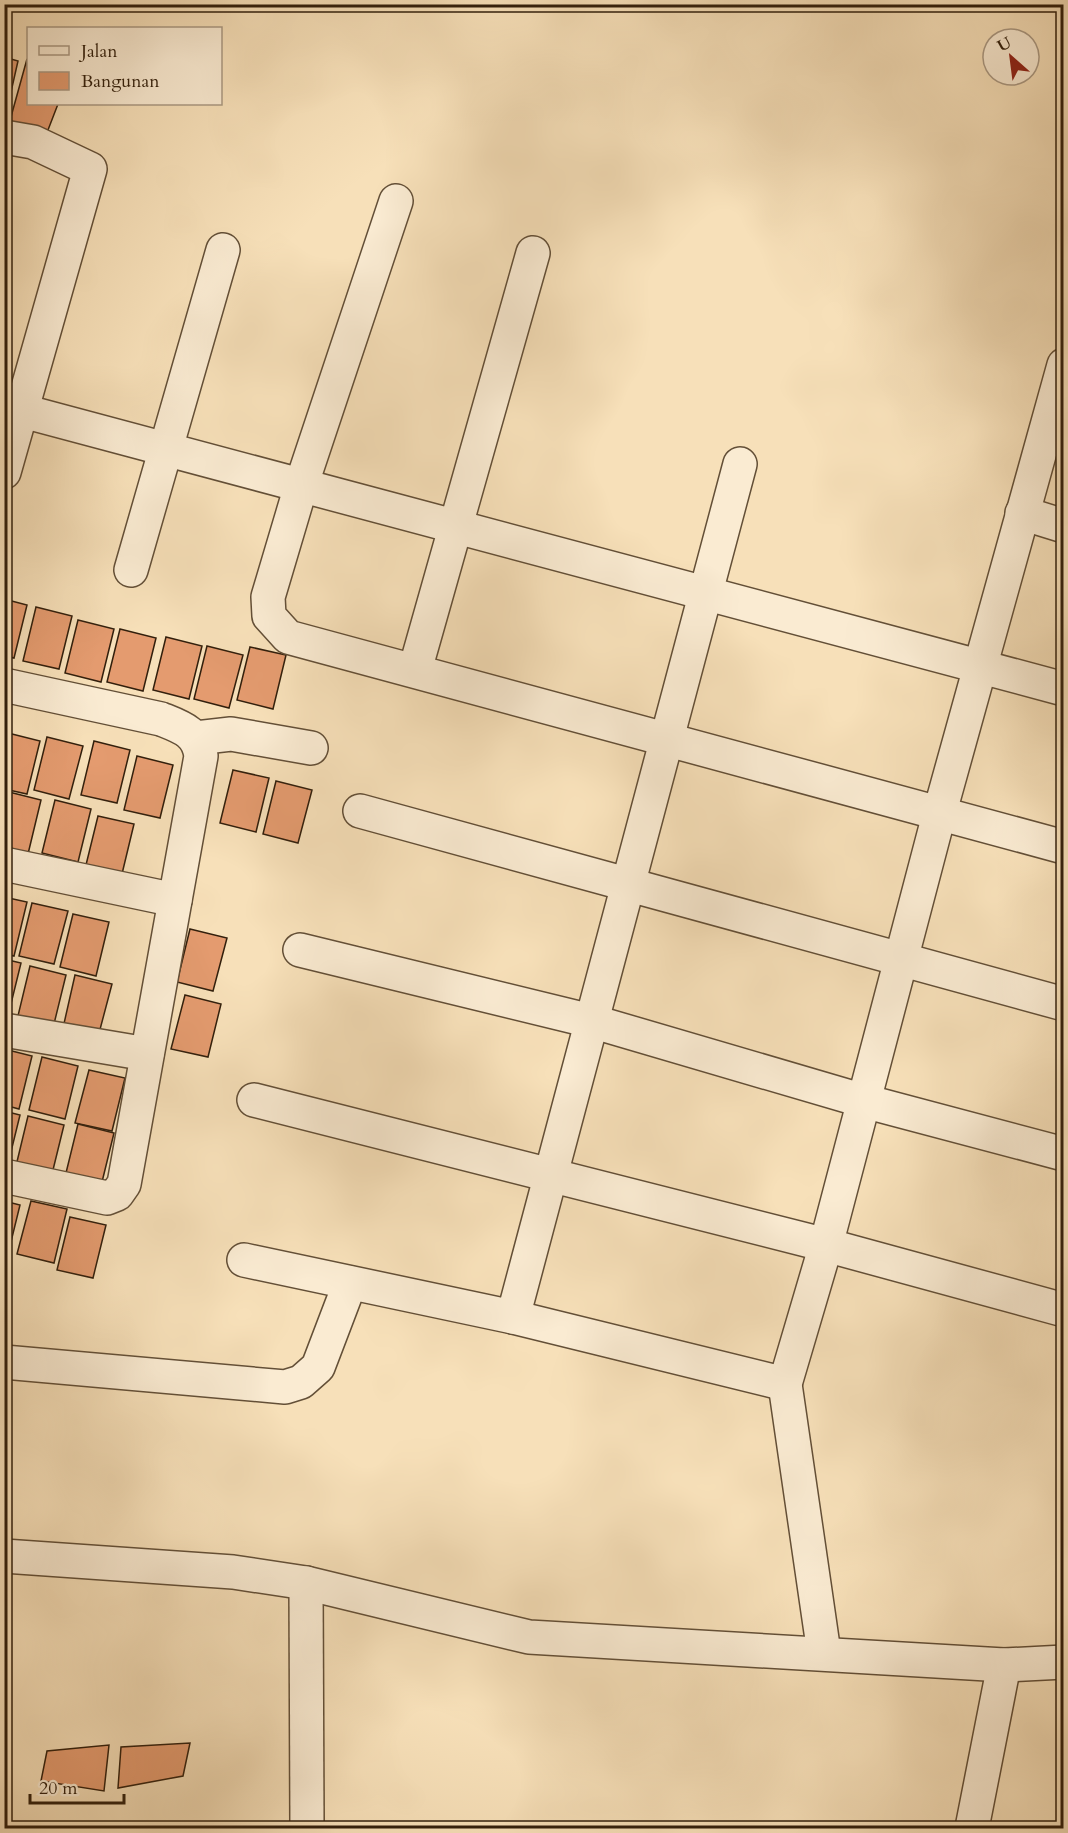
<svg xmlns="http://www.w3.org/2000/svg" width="1068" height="1833" viewBox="0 0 1068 1833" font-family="Cardo,serif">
<rect width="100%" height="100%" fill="#f7e0b9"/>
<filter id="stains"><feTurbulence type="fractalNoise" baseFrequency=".00333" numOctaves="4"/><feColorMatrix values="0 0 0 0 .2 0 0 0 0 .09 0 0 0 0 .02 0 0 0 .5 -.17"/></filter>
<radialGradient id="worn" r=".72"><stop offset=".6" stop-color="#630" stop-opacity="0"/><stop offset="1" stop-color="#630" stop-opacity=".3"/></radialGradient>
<!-- building -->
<g fill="#e49b6f" stroke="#321f0c" stroke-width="1.5">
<polygon points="4,57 18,61 6,114 4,114"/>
<polygon points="27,59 28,104 58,104 48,130 9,124"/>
<polygon points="4,599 27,605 14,658 4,656"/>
<polygon points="36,607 72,616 59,669 23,661"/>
<polygon points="78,620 114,629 101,682 65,673"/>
<polygon points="120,629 156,638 143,691 107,682"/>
<polygon points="166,637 202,646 189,699 153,690"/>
<polygon points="207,646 243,655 229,708 194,699"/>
<polygon points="250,647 286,655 273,709 237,700"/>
<polygon points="4,732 40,741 27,794 4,789"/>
<polygon points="47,737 83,746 69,799 34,790"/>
<polygon points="94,741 130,750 117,803 81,795"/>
<polygon points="137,756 173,765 160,818 124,810"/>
<polygon points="233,770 269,778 256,832 220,823"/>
<polygon points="276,781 312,790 298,843 263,834"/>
<polygon points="5,791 41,800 28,854 4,848"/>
<polygon points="55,800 91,809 78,862 42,853"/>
<polygon points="98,816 134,824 121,878 85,869"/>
<polygon points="4,897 27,902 14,956 4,954"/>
<polygon points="32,903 68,911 54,964 19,956"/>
<polygon points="73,914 109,922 96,976 60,967"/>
<polygon points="190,929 227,938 213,991 177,982"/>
<polygon points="4,959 21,963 8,1016 4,1016"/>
<polygon points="30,966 66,975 53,1028 17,1020"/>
<polygon points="75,975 112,984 98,1037 63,1028"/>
<polygon points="185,995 221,1004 208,1057 171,1049"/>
<polygon points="4,1049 32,1056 19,1109 4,1105"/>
<polygon points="42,1057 78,1066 65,1119 29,1110"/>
<polygon points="89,1070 125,1078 112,1131 75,1123"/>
<polygon points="4,1111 20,1115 7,1168 4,1167"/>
<polygon points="28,1116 64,1125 51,1178 15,1170"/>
<polygon points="78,1124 114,1133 101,1186 65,1177"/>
<polygon points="4,1201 20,1205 7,1258 4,1258"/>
<polygon points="31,1201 67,1209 54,1263 17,1254"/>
<polygon points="70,1217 106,1225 93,1278 57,1270"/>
<polygon points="190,1743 183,1776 118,1788 121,1747"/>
<polygon points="109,1745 104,1791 41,1781 47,1751"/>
</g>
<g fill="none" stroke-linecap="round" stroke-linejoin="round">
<defs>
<g id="minor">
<polyline points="4,137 33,142 90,169 4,472"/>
<polyline points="396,201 301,486 268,597 269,616 288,637 1064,847"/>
<polyline points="4,406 1064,689"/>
<polyline points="1022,513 1064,526"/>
<polyline points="131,570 223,250"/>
<polyline points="415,670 533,253"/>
<path d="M4 685 161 719C181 727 198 732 201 756L124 1184 117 1194 107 1198 4 1176"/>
<polyline points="196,738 231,734 311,748"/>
<polyline points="360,811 1064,1004"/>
<polyline points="4,864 175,900"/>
<polyline points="300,950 591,1021 864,1101 1064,1154"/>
<polyline points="4,1030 147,1054"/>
<polyline points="254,1100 826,1245 1064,1310"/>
<polyline points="244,1260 513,1317 785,1384 826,1245 939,815 1064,365"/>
<polyline points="513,1317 740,464"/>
<polyline points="4,1362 285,1387 301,1382 318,1367 350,1283"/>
<polyline points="785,1384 824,1653"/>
<polyline points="4,1556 233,1572 306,1583 529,1637 1004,1665 1064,1662"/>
<polyline points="306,1583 307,1828"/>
<polyline points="972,1828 1004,1665"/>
</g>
</defs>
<!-- minor casing -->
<use href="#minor" stroke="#634f37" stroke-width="36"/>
<!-- minor -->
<use href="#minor" stroke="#faebd2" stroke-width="33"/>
</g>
<!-- margin -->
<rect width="1068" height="1833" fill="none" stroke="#f7e0b9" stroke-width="24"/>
<rect x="6" y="6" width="1056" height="1821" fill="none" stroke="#321f0c" stroke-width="3"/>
<rect x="12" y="12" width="1044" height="1809" fill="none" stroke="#321f0c" stroke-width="1.5"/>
<!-- legend -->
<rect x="27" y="27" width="195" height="78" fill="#faebd2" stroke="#aa9983" stroke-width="1.5"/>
<rect x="39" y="46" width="30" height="9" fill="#faebd2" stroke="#aa9983" stroke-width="1.5"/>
<text x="81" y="57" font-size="18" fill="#321f0c">Jalan</text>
<rect x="39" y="72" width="30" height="18" fill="#e49b6f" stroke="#aa9983" stroke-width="1.5"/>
<text x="81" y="87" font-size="18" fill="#321f0c">Bangunan</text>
<!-- north arrow -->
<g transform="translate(1011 57) rotate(332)"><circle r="28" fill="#faebd2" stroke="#aa9983" stroke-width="1.5"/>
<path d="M0-4.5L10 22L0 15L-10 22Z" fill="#8f2418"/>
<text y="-9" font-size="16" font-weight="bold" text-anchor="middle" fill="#321f0c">U</text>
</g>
<!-- scale -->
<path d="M30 1794v9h94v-9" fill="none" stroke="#321f0c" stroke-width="3"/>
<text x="39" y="1794" font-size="18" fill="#321f0c" stroke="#faebd2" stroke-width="4.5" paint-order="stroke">20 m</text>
<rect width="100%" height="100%" filter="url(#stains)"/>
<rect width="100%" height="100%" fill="url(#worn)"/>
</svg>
